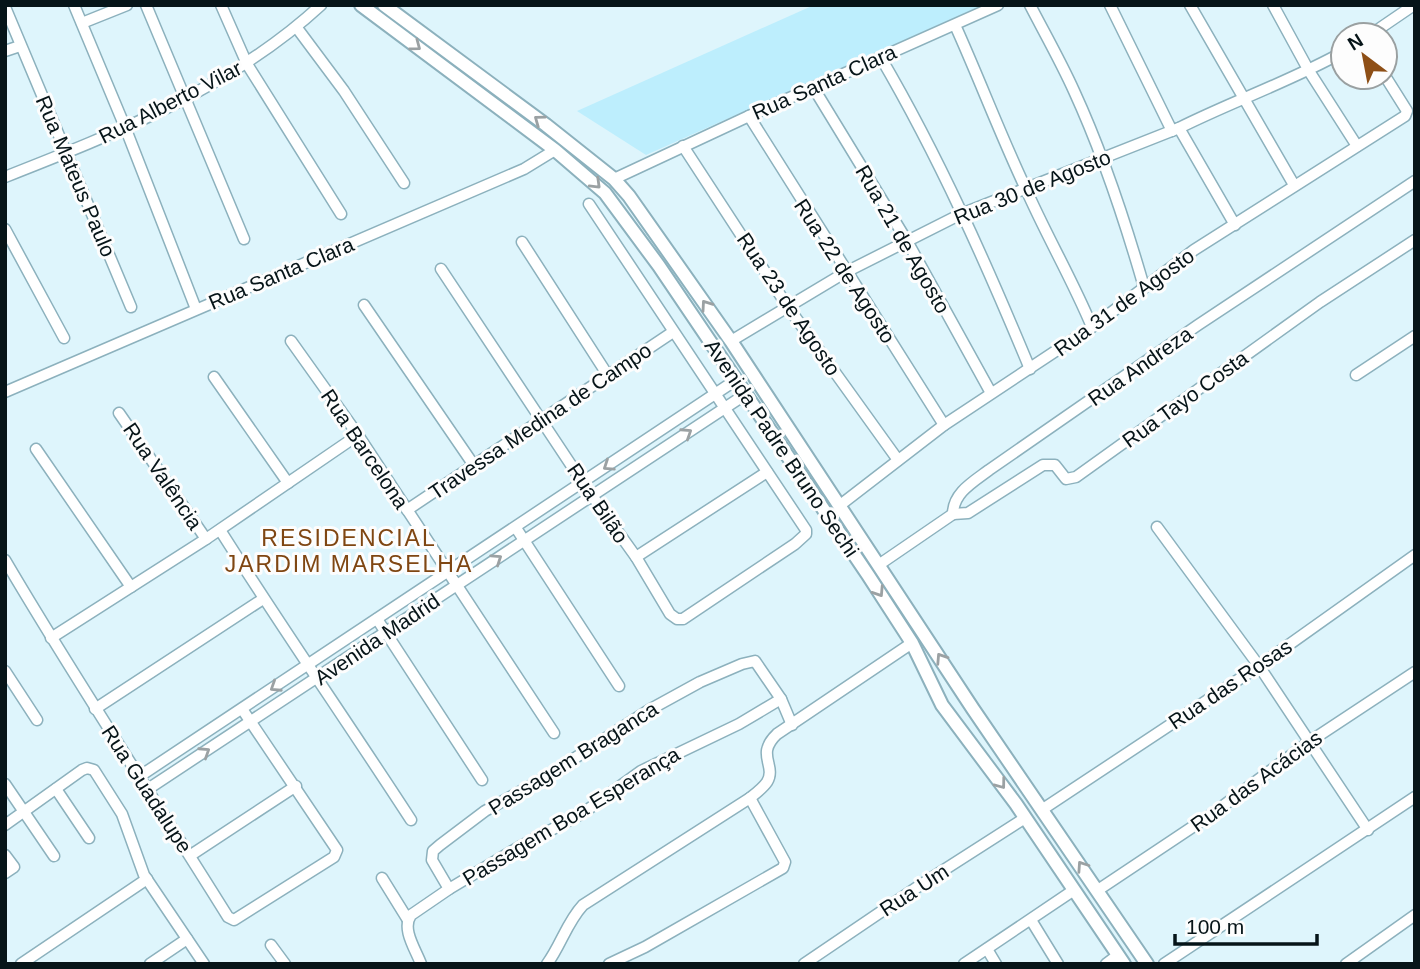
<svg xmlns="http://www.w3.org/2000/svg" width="1420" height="969" viewBox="0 0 1420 969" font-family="Arial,sans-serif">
<rect width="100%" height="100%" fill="#def5fc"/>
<!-- built -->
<polygon fill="#bdeefd" points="814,5 983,5 646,155 577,111"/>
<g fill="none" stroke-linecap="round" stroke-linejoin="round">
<defs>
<g id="minor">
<polyline points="74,5 125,127 196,309"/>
<polyline points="146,5 244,239"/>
<polyline points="221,5 247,64 341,214"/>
<path d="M1030 5C1045 34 1061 62 1074 91 1103 154 1125 221 1144 287"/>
<polyline points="1110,5 1172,131"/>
<polyline points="1190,5 1294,185"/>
<polyline points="1273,5 1309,71 1357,146"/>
<polyline points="5,7 131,307"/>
<polyline points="82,23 127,5"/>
<path d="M955 25C979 78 1000 134 1025 187 1046 235 1072 279 1092 327"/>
<polyline points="297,28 344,91 404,183"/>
<polyline points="1370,35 1414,5"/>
<polyline points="5,51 20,46"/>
<path d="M881 58C939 157 986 263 1030 369"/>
<polyline points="813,87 907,241 991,393"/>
<polyline points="749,116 944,425"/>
<polyline points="1179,128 1235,225"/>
<polyline points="683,146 788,307 898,460"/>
<path d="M5 177C117 133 231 88 321 5"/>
<polyline points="614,179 749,116 998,5"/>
<polyline points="5,229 64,338"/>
<polyline points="522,242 607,374"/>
<polyline points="441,269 583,483 636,557 670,614 677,619 683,619 795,544 806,534 806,530 589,204"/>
<polyline points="364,305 473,464"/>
<polyline points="291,341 358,435 554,733"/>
<path d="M731 341 846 272 961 214 1179 128C1233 101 1291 81 1343 52"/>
<polyline points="1356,375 1415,336"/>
<polyline points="214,377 288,483"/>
<polyline points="5,392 524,169 555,150"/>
<polyline points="119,413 206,539"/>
<polyline points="36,449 131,587"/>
<polyline points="839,506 944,425 1092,327 1194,250 1405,116 1407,111 1385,76"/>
<polyline points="407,510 673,332"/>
<path d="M953 514C953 493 973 482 989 470L1198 325 1415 181"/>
<polyline points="953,514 968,513 1043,465 1055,465 1066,479 1076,477 1320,302 1415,240"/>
<polyline points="1157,527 1259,666 1368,830"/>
<polyline points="516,528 619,686"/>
<path d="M220 530C282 628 348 723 411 820"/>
<polyline points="636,557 767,472"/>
<path d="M5 560C76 681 154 798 228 917L234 920 334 857 337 850 242 709"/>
<polyline points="880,564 953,514"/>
<polyline points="377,619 482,780"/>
<polyline points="51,638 206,539 358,435"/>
<polyline points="5,671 37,720"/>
<polyline points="95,709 263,599"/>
<polyline points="140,776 736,380"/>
<polyline points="5,784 54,856"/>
<polyline points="56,789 89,838"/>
<polyline points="148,789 746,394"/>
<polyline points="1043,809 1259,666 1415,555"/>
<polyline points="5,825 82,770 87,768 94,770 122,814 144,875 204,964"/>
<polyline points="5,855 14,867 5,873"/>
<polyline points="191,855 296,786"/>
<polyline points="382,878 408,920"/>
<polyline points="449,889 432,860 433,851 440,845 485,811 541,780 649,710 700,682 742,664 755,661 781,699 792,725"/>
<polyline points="1098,890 1212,814 1309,742 1415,672"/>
<polyline points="1031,920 1058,964"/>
<polyline points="271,945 285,964"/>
<polyline points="987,949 996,964"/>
<polyline points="21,964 147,879"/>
<polyline points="150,964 187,939"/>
<path d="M421 964C416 950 401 929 411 915L449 889 519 847 583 813 641 771 739 724 781 699"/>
<path d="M547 964C561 945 567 922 583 905L750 798C755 794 763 788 767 782 777 765 755 755 777 734L912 643"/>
<polyline points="609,964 645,947 783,868 785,862 750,798"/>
<polyline points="804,964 922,884 1025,818"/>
<polyline points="964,964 1074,890"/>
<polyline points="1106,964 1118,955"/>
<polyline points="1164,964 1415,797"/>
<polyline points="1346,964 1415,915"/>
</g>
<g id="major">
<polyline points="361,5 555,150 605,193 659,266 868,575 912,643 942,705 1016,804 1124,964"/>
<polyline points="384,5 546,125 614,179 629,196 731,341 973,709 1147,964"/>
</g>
</defs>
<!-- minor casing -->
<use href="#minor" stroke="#8cb1bd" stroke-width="13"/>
<!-- major casing -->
<use href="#major" stroke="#8cb1bd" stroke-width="16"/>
<!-- minor -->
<use href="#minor" stroke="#fff" stroke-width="10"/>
<!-- major -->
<use href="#major" stroke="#fff" stroke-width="12"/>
</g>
<!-- one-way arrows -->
<defs><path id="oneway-chevron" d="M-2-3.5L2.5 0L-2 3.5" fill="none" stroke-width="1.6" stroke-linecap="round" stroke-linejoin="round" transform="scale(1.75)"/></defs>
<g stroke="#9ba1a3">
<use href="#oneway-chevron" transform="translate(416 46) rotate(37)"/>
<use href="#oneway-chevron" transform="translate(539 120) rotate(-144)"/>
<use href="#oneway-chevron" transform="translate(596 184) rotate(44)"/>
<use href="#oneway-chevron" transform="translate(706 305) rotate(-125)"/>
<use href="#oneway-chevron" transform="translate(687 433) rotate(-33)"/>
<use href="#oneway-chevron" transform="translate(608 466) rotate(146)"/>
<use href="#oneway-chevron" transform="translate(497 559) rotate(-34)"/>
<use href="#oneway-chevron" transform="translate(879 592) rotate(57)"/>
<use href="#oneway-chevron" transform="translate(941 658) rotate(-123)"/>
<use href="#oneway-chevron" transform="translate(275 687) rotate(147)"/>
<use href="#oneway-chevron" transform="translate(205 752) rotate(-33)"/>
<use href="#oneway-chevron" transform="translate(1001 784) rotate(53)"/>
<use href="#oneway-chevron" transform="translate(1082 866) rotate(-124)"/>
</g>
<g text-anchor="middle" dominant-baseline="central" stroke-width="6" stroke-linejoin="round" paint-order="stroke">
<!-- street labels -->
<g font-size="21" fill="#061418" stroke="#fdfdfd">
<text transform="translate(824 82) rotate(-24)">Rua Santa Clara</text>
<text transform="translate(170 102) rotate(-27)">Rua Alberto Vilar</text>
<text transform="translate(76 176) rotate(67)">Rua Mateus Paulo</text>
<text transform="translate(1032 187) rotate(-22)">Rua 30 de Agosto</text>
<text transform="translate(903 239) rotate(60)">Rua 21 de Agosto</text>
<text transform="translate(845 271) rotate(57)">Rua 22 de Agosto</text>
<text transform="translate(281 273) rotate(-23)">Rua Santa Clara</text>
<text transform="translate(1124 302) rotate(-36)">Rua 31 de Agosto</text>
<text transform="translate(789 304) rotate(56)">Rua 23 de Agosto</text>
<text transform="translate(1140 366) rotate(-35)">Rua Andreza</text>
<text transform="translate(1185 399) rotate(-36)">Rua Tayo Costa</text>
<text transform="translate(540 421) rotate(-34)">Travessa Medina de Campo</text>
<text transform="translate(782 448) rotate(56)">Avenida Padre Bruno Sechi</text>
<text transform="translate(365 449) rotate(56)">Rua Barcelona</text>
<text transform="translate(163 476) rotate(56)">Rua Valência</text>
<text transform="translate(598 503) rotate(56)">Rua Bilão</text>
<text transform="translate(377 639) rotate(-34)">Avenida Madrid</text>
<text transform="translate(1230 684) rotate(-34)">Rua das Rosas</text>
<text transform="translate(573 758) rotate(-32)">Passagem Braganca</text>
<text transform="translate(1256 781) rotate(-36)">Rua das Acácias</text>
<text transform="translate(147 789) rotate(57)">Rua Guadalupe</text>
<text transform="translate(571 816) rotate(-31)">Passagem Boa Esperança</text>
<text transform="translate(914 890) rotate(-33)">Rua Um</text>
</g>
<!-- neighbourhood labels -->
<g font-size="23" letter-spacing="2" fill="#7f4612" stroke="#fdfdfd">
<text x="349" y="538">RESIDENCIAL<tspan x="349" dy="26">JARDIM MARSELHA</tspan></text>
</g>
</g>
<!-- border -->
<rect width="1420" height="969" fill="none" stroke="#061418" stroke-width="14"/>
<!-- north arrow -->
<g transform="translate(1364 56) rotate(328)"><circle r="33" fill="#fdfdfd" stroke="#9aa0a1" stroke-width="2"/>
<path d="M0-5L12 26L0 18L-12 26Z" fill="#8e4f16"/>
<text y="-10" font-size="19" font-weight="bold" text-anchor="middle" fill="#061418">N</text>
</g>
<!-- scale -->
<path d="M1175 934v10h142v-10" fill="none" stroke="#061418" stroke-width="3.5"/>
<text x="1186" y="934" font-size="21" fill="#061418" stroke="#fdfdfd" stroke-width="5" paint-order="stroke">100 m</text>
</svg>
